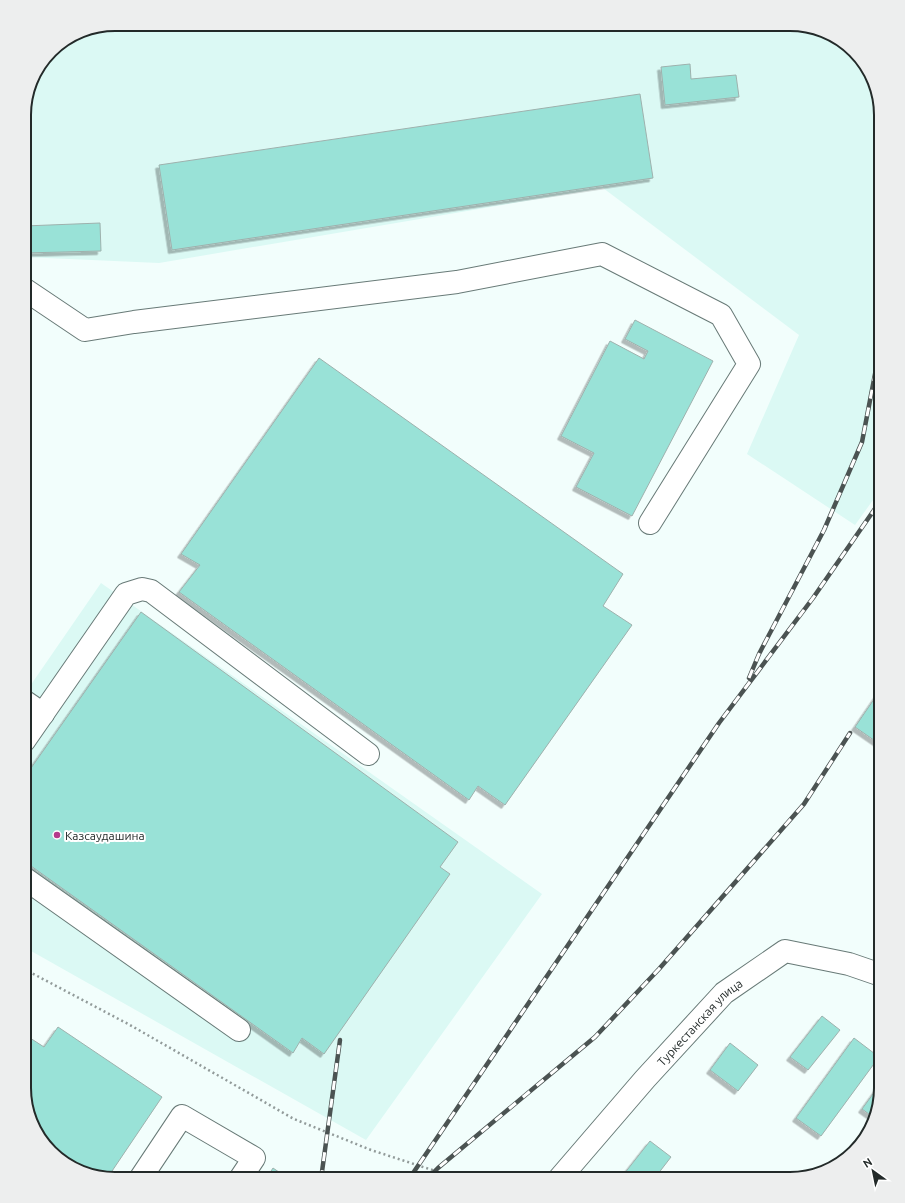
<svg xmlns="http://www.w3.org/2000/svg" width="905" height="1203" viewBox="0 0 905 1203" font-family="Ubuntu,sans-serif">
<defs>
<filter id="shadow"><feDropShadow dx="-3.5" dy="3.5" stdDeviation="0" flood-color="#0004"/></filter>
</defs>
<rect width="100%" height="100%" fill="#f2fefc"/>
<!-- built -->
<g fill="#dbf9f4">
<polygon points="115,24 795,24 835,36 866,65 881,115 881,489 855,525 747,454 799,335 603,188 159,263 24,257 24,109 34,75 55,47 81,31"/>
<polygon points="101,583 542,894 366,1140 24,947 24,686 28,689"/>
</g>
<!-- building -->
<g fill="#99e2d7" stroke="#9eb1ad" filter="url(#shadow)">
<polygon points="690,64 691,79 736,75 739,97 665,105 661,67"/>
<polygon points="640,94 653,178 172,250 159,165"/>
<polygon points="100,223 101,251 24,253 24,226"/>
<polygon points="635,320 713,361 632,516 576,487 594,453 561,436 610,341 644,359 648,351 625,339"/>
<polygon points="319,358 623,574 603,606 632,625 505,805 478,786 469,800 179,592 200,565 181,554"/>
<polygon points="141,612 458,842 440,867 450,874 324,1054 302,1038 293,1053 24,861 24,778"/>
<polygon points="881,689 881,745 855,727"/>
<polygon points="822,1016 840,1030 808,1070 790,1057"/>
<polygon points="58,1027 162,1097 108,1177 70,1167 39,1138 24,1088 24,1041 27,1036 44,1047"/>
<polygon points="854,1038 879,1057 821,1136 796,1118"/>
<polygon points="730,1043 758,1065 738,1091 710,1070"/>
<polygon points="881,1083 881,1088 873,1117 862,1109"/>
<polygon points="650,1141 671,1157 654,1179 620,1179"/>
<polygon points="273,1168 289,1179 266,1179"/>
</g>
<g fill="none" stroke-linecap="round" stroke-linejoin="round">
<defs>
<g id="minor">
<polyline points="24,289 85,330 134,322 457,282 602,254 721,315 749,364 650,523"/>
<polyline points="24,701 43,714"/>
<polyline points="24,741 126,594 142,589 151,591 368,754"/>
<polyline points="24,878 239,1030"/>
<polyline points="140,1179 182,1116 254,1158 240,1179"/>
<path id="s1" d="M559 1179 645 1079 724 993 785 951 849 964 881 975"/>
</g>
</defs>
<!-- minor casing -->
<use href="#minor" stroke="#687a77" stroke-width="24"/>
<!-- path -->
<polyline stroke="#929b9a" stroke-width="2.5" stroke-dasharray="2 3" stroke-linecap="butt" points="24,969 130,1025 294,1119 371,1150 460,1179"/>
<!-- minor -->
<use href="#minor" stroke="#fff" stroke-width="22"/>
<defs>
<g id="rail">
<polyline points="749,678 759,654 824,530 862,442 881,343"/>
<polyline points="321,1179 340,1040"/>
<polyline points="409,1179 719,723 813,598 881,500"/>
<polyline points="427,1179 438,1168 595,1037 659,969 804,804 850,733"/>
</g>
</defs>
<!-- rail casing -->
<use href="#rail" stroke="#4b5352" stroke-width="4.5"/>
<!-- rail -->
<use href="#rail" stroke="#fff" stroke-width="3" stroke-dasharray="9" stroke-linecap="butt"/>
</g>
<!-- markers -->
<circle fill="#b53a8c" stroke="#fff" stroke-width="1.5" cx="57" cy="835" r="4"/>
<g text-anchor="middle" dominant-baseline="central" stroke-width="4" stroke-linejoin="round" paint-order="stroke">
<!-- poi labels -->
<g font-size="12" fill="#232a29" stroke="#fff" text-anchor="start">
<text x="65" y="835">Казсаудашина</text>
</g>
<!-- street labels -->
<g font-size="12" fill="#232a29" stroke="#fff">
<text stroke="none"><textPath href="#s1" startOffset="211">Туркестанская улица</textPath></text>
</g>
</g>
<!-- crop -->
<path d="M0 0H905V1203H0ZM115 31H790A84 84 0 0 1 874 115V1088A84 84 0 0 1 790 1172H115A84 84 0 0 1 31 1088V115A84 84 0 0 1 115 31Z" fill="#edeeee" fill-rule="evenodd"/>
<path fill="none" stroke="#232a29" stroke-width="2" d="M115 31H790A84 84 0 0 1 874 115V1088A84 84 0 0 1 790 1172H115A84 84 0 0 1 31 1088V115A84 84 0 0 1 115 31Z"/>
<!-- north arrow -->
<g transform="translate(873 1171) rotate(327)" stroke="#ffffff" stroke-width="3" paint-order="stroke">
<path d="M0-3L7 15L0 10L-7 15Z" fill="#232a29"/>
<text y="-6" font-size="11" font-weight="bold" text-anchor="middle" fill="#232a29">N</text>
</g>
</svg>
